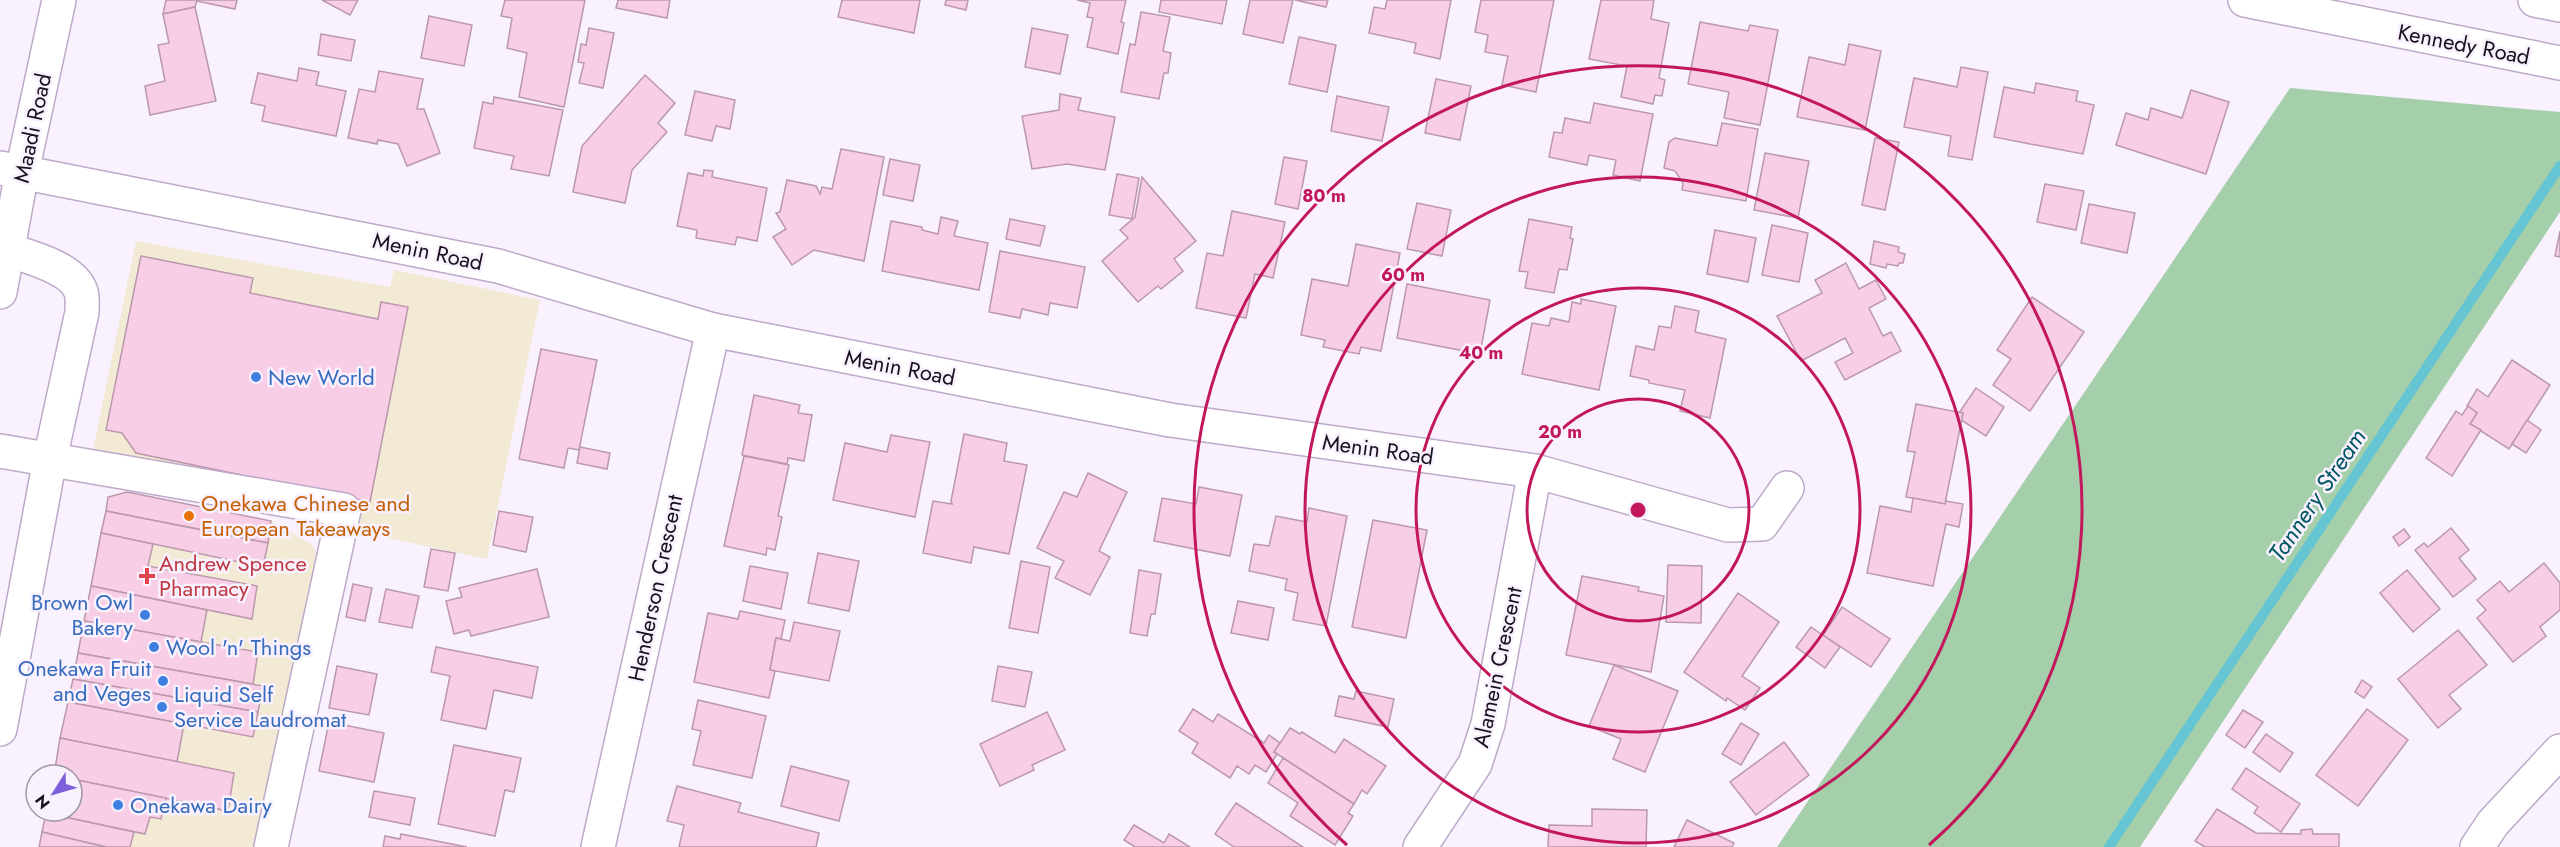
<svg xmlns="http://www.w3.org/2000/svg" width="2560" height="847" viewBox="0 0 2560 847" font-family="Jost,sans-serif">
<rect width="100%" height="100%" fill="#f9f1fe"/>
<!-- commercial -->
<g fill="#f2ead4">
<polygon points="136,241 390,287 394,270 540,300 487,559 355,531 361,503 93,450"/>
<polygon points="127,492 271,521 311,544 322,559 261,847 39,847 46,811 72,811 72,775 54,775 108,497"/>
</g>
<!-- green -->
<polygon fill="#a4cfaa" points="2290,88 2560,112 2560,212 2140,847 1777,847"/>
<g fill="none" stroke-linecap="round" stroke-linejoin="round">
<!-- stream -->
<polyline stroke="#65c5d2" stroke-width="10" points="2109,847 2560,166"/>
</g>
<!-- building -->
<g fill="#f7cee5" stroke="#bb98ac" stroke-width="1.5">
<polygon points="166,0 237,0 235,9 197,1 195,7 163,14"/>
<polygon points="322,0 358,0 350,15"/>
<polygon points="505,0 585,0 564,107 519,97 527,53 507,48 512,18 501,16"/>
<polygon points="618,0 670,0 667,18 616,8"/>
<polygon points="842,0 920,0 914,33 838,17"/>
<polygon points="946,0 968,0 966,10 945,5"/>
<polygon points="1077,0 1126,0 1121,22 1124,23 1118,54 1087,47 1093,18 1087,17 1090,3"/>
<polygon points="1161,0 1227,0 1222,24 1159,12"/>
<polygon points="1250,0 1293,0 1283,43 1243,34"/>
<polygon points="1295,0 1328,0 1326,7"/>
<polygon points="1387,0 1451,0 1440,59 1414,53 1416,43 1369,33 1374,7 1385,9"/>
<polygon points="1481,0 1554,0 1536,92 1502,85 1508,56 1485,52 1488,35 1475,32"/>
<polygon points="1601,0 1654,0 1651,19 1669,23 1659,78 1665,80 1662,96 1655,95 1653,104 1621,97 1627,66 1589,59"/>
<polygon points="195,7 216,101 150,115 145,86 165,81 158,45 169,43 163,14"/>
<polygon points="1141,12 1170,17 1163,51 1171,53 1168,73 1164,73 1159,99 1121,92 1130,44 1135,45"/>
<polygon points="429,16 472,25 464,66 421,58"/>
<polygon points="1700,22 1748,31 1750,25 1778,30 1760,125 1724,118 1729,92 1688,84"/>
<polygon points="589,28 614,33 603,88 579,83 584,63 578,62 581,44 586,45"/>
<polygon points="1032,28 1068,35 1060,74 1025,67"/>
<polygon points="321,34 355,40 351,61 318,55"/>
<polygon points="1299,37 1336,45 1327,92 1289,84"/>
<polygon points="1849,44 1881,51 1865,130 1797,117 1809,57 1845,65"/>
<polygon points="1961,67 1988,72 1972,160 1948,156 1951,136 1904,127 1914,78 1957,87"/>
<polygon points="299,68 319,72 316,85 346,91 336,136 262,121 265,106 251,103 258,73 297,81"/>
<polygon points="379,71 423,79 417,109 424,109 440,153 407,166 398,144 378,140 377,144 348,138 359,89 375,92"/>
<polygon points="645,75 675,103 658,123 667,132 632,170 625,203 573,192 582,146"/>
<polygon points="1436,79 1471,86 1460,140 1425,133"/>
<polygon points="2036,83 2078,91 2076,101 2094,105 2083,154 1994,137 2004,87 2034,93"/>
<polygon points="2191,90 2229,102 2206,174 2116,145 2126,113 2148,120 2151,108 2182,118"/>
<polygon points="695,91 735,100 730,129 716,126 712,141 685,135"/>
<polygon points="1060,94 1081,98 1078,110 1115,117 1105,170 1067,164 1032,169 1022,116 1059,110"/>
<polygon points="1337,96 1389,107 1382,141 1331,131"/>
<polygon points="494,97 563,110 549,176 511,169 514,156 474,148 483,102 493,104"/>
<polygon points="1594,103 1653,114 1640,181 1613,175 1616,160 1589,155 1587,165 1549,157 1554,132 1562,133 1565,118 1590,123"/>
<polygon points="1722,123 1758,129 1746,201 1682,190 1683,183 1675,171 1664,168 1669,142 1675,138 1717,146"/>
<polygon points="1875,138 1899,142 1885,210 1862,205"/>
<polygon points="841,149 884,157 864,261 814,250 792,265 773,237 786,229 776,213 780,212 787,180 816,186 820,194 822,187 832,189"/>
<polygon points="1765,153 1809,161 1798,218 1754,210"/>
<polygon points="1284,157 1307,161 1298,209 1275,204"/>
<polygon points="890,159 920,165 913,201 883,195"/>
<polygon points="704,170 713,171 712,177 767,188 757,241 737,237 735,245 696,238 697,230 677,226 688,173 703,176"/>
<polygon points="1117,174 1139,178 1132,219 1109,215"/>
<polygon points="1142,177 1196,241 1174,259 1183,271 1161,289 1158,286 1138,302 1102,261 1128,238 1120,230 1135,217"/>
<polygon points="2045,184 2084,191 2076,230 2037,222"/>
<polygon points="1417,203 1451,210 1442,256 1407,249"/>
<polygon points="2089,204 2135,213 2127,253 2081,243"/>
<polygon points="1232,211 1285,222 1273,278 1255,274 1246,318 1196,308 1207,253 1223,256"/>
<polygon points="941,217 958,221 954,236 988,243 979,290 882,271 891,221 922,227 922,230 938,234"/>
<polygon points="1010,219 1045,226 1040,246 1006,239"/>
<polygon points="1529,219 1572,227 1570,238 1573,239 1567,270 1559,269 1554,293 1525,288 1528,272 1519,271"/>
<polygon points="1772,225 1808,233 1799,282 1762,275"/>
<polygon points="1715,230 1756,238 1748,282 1707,274"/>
<polygon points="2560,231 2560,257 2555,256"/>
<polygon points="1874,241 1899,247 1898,252 1905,254 1903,263 1899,263 1898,266 1887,264 1886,268 1870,264"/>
<polygon points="1356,244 1400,253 1381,351 1361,347 1359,354 1323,347 1325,340 1301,335 1312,279 1348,286"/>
<polygon points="1000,251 1085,267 1077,308 1050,303 1048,315 1022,309 1020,318 989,312"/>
<polygon points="141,256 253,278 250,293 378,319 381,302 408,307 370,502 136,453 122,433 106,430"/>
<polygon points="1846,263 1859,289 1876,280 1886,299 1869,308 1883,336 1891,332 1901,351 1845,380 1835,362 1853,353 1845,338 1801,361 1777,316 1822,293 1815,280"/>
<polygon points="1407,284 1490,300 1480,354 1397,338"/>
<polygon points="2032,297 2084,332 2030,411 1993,385 2011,359 1997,350"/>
<polygon points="1581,299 1616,306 1599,390 1522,374 1532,323 1549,326 1551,318 1569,322 1572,302 1581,304"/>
<polygon points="1675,306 1699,311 1695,332 1726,339 1710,418 1680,411 1685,390 1649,383 1649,380 1630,376 1636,346 1654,350 1659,326 1671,328"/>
<polygon points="541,349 597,360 579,450 568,448 564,468 519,459"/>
<polygon points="2512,360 2550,385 2509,449 2470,424 2477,413 2467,406 2477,389 2488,397"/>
<polygon points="1976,388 2004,407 1986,436 1961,420 1963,413 1959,413"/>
<polygon points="754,395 800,405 798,413 812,415 804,461 788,458 787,464 742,455"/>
<polygon points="1916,404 1963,413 1945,504 1906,497 1915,452 1907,451"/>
<polygon points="2468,406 2477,413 2470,424 2481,430 2452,476 2426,458 2456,411 2462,415"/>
<polygon points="2527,420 2541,430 2526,453 2512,444"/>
<polygon points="964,434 1007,443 1004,461 1027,465 1009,554 974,547 971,563 923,553 933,501 952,504 951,501"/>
<polygon points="891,435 930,442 915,517 833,500 845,443 887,452"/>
<polygon points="580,447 610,453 607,469 577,463"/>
<polygon points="744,456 789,465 778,516 782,517 775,550 767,548 766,555 724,546"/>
<polygon points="1088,473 1127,492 1099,551 1110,557 1090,595 1055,578 1064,561 1037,548 1064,492 1077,497"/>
<polygon points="1199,487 1242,495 1230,556 1154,541 1162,498 1196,504"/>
<polygon points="127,492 271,521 268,543 106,511 108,497"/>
<polygon points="1913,498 1945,504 1946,501 1963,504 1959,527 1946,524 1933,586 1867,573 1880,506 1911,512"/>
<polygon points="1309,508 1347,516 1326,626 1293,620 1298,593 1285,590 1287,579 1249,571 1254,544 1269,546 1276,516 1307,522"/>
<polygon points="106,511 268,543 263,567 101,533"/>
<polygon points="499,511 533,517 526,552 493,545"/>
<polygon points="1373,520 1427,530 1406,638 1352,627"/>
<polygon points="2451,528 2469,550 2459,558 2476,579 2453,597 2415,550 2424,543 2428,547"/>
<polygon points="2404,529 2410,537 2399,546 2393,537"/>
<polygon points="101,533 153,544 148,566 257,586 252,619 91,586"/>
<polygon points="431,549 455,553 448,591 424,587"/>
<polygon points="818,553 859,561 849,611 808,603"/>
<polygon points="1021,561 1050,567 1038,633 1009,628"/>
<polygon points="2544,563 2560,583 2560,610 2540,627 2546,636 2513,662 2477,618 2486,610 2477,600 2500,581 2509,592"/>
<polygon points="1668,565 1702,566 1701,623 1666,622"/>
<polygon points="750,566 788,573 781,609 743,601"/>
<polygon points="537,569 549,617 471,636 469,630 454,634 446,601 462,597 459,588"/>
<polygon points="1139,570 1161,574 1155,614 1151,614 1147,636 1130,633"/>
<polygon points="2407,570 2440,609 2413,632 2380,593"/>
<polygon points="1582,576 1639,587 1638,591 1664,596 1651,672 1566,655"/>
<polygon points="353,584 372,588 365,621 346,617"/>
<polygon points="91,586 207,610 201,642 84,621"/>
<polygon points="386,589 419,596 412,628 379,622"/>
<polygon points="1738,593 1779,622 1742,676 1760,688 1745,710 1727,698 1726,701 1684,672"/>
<polygon points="1238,601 1274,608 1268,640 1231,633"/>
<polygon points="1842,607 1890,639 1871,667 1823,635"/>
<polygon points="740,611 785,620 781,639 776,638 770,670 775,671 769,698 694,682 708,613 738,619"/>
<polygon points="84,621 258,652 253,684 78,653"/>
<polygon points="794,622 840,631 829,681 770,670 776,638 790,641"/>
<polygon points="1811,627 1840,647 1825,668 1796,647"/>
<polygon points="2458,630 2487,665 2449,695 2461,709 2438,728 2398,679"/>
<polygon points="436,647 538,667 532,698 494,690 486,729 441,720 450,676 431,672"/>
<polygon points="78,653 263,686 258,712 73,679"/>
<polygon points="1614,665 1678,691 1645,772 1613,759 1621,739 1589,726"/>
<polygon points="337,666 377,674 369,715 329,708"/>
<polygon points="998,666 1032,672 1025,707 992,701"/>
<polygon points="73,679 258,712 253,737 68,702"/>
<polygon points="2362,680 2372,687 2364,698 2355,692"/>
<polygon points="1356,691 1394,699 1388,727 1335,716 1339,696 1354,699"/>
<polygon points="698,700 766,716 752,778 693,765 701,731 692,729"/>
<polygon points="68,702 184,724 177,762 60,738"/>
<polygon points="1193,709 1213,722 1218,714 1264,743 1269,735 1280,743 1274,752 1277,754 1266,772 1255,765 1249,774 1237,766 1230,778 1192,753 1198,743 1179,731"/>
<polygon points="2367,709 2408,740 2358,806 2316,775"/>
<polygon points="2243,710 2263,722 2245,748 2226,735"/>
<polygon points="1047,712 1065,750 1032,765 1034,770 1000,786 980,744"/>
<polygon points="329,722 384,733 374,782 319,771"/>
<polygon points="1741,723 1759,734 1741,765 1722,754"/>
<polygon points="1290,728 1300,734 1302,732 1335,753 1344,739 1386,766 1367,794 1362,790 1354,804 1274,752"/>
<polygon points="2266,734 2293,753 2280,772 2253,752"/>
<polygon points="60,738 234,773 228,811 72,779 72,775 54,775"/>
<polygon points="1784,742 1809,775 1756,815 1730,782"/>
<polygon points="454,745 521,758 514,792 505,790 495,836 438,824"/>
<polygon points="1283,758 1354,804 1348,813 1353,816 1335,845 1290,816 1298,803 1268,783"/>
<polygon points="791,766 849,781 839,821 781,806"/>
<polygon points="2246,768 2300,804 2281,832 2254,813 2258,807 2232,789"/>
<polygon points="72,779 166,798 161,819 150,817 145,834 46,813 46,811 72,811"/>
<polygon points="677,786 741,803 738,812 819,833 816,847 679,847 684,825 667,821"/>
<polygon points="374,791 415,798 410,825 369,817"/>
<polygon points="1236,803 1303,847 1234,847 1215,834"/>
<polygon points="1592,809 1647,810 1646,847 1548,847 1549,825 1592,826"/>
<polygon points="2217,809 2256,833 2301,834 2301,830 2312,829 2313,834 2339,834 2339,847 2205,847 2195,841"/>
<polygon points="46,813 134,832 130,847 106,847 42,832"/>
<polygon points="1687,820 1734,843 1732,847 1674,847"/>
<polygon points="1134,825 1164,843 1169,834 1190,847 1135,847 1124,840"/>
<polygon points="42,832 106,847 39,847"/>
<polygon points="401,834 467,847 383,847 385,836 400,839"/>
</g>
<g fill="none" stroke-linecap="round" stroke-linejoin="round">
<defs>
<g id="minor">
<polyline points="0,168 498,266 713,330 1170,420 1535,471 1728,525 1762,524 1787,488"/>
<polyline points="0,451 344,510 271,847"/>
<path d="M0 729 50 459 82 312C82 306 83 298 81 292 74 268 29 257 8 250"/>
<polyline points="598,847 713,330"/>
<polyline points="1420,847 1475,764 1488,724 1535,471"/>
<polyline points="2477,847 2493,823 2560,751"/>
</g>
<g id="major">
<polyline points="2245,0 2560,63"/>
<polyline points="2535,0 2560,5"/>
<polyline points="0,292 22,172 59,0"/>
</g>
</defs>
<!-- minor casing -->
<use href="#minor" stroke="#bea9c9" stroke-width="36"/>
<!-- major casing -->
<use href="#major" stroke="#bea9c9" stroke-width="36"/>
<!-- minor -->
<use href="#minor" stroke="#fff" stroke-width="33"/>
<!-- major -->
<use href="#major" stroke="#fff" stroke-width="33"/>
</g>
<!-- distance rings -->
<g fill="none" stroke="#c2185b" stroke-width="3">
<circle cx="1638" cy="510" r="111"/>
<circle cx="1638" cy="510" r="222"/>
<circle cx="1638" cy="510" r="333"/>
<path d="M1347 845A444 444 0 1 1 1929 845"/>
</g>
<!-- markers -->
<g fill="#3f7fe0" stroke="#f9f1fe" stroke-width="2">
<circle cx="256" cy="377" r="6"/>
<circle cx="145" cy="615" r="6"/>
<circle cx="154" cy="647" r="6"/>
<circle cx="163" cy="681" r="6"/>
<circle cx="162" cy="707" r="6"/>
<circle cx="118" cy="805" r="6"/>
</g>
<circle fill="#e8710a" stroke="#f9f1fe" stroke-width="2" cx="189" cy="516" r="6"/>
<path fill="#e0444e" stroke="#f9f1fe" stroke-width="2" d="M144 567h6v6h6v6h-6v6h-6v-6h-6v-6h6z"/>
<g text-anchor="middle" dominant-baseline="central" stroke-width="5" stroke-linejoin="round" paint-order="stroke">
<!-- street labels -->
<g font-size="22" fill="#18111c" stroke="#f9f1fe">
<text transform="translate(2464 44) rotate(11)">Kennedy Road</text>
<text transform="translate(32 128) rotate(-78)">Maadi Road</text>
<text transform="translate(428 251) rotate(12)">Menin Road</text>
<text transform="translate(900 367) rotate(11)">Menin Road</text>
<text transform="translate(1378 449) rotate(8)">Menin Road</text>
<text transform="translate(655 588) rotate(-78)">Henderson Crescent</text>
<text transform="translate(1497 667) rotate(-78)">Alamein Crescent</text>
</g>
<!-- shop labels -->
<g font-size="22" fill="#366cbe" stroke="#f9f1fe" text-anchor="start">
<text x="268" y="377">New World</text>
<text x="133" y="602" text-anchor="end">Brown Owl<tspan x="133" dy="25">Bakery</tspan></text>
<text x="166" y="647">Wool 'n' Things</text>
<text x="151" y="668" text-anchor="end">Onekawa Fruit<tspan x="151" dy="25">and Veges</tspan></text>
<text x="174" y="694">Liquid Self<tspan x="174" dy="25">Service Laudromat</tspan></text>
<text x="130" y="805">Onekawa Dairy</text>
</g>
<!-- food labels -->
<g font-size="22" fill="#c56008" stroke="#f9f1fe" text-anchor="start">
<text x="201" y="503">Onekawa Chinese and<tspan x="201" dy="25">European Takeaways</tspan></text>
</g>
<!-- health labels -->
<g font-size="22" fill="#be3a42" stroke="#f9f1fe" text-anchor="start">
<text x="159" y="563">Andrew Spence<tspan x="159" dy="25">Pharmacy</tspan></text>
</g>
<!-- water labels -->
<g font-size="24" font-style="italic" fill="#005862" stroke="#f9f1fe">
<text transform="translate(2317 495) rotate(-56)">Tannery Stream</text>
</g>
</g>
<circle cx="1638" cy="510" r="9" fill="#c2185b" stroke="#f9f1fe" stroke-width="3"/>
<g font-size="18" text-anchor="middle" font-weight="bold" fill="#c2185b" stroke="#f9f1fe" stroke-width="5" stroke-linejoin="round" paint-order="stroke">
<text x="1324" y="202">80 m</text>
<text x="1403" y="281">60 m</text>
<text x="1481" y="359">40 m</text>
<text x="1560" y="438">20 m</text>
</g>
<!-- north arrow -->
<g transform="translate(54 793) rotate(233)"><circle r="28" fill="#f9f1fe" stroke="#9f97a4" stroke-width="1.5"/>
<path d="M0-4.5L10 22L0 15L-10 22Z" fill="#7d5fda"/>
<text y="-9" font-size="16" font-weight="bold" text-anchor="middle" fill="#18111c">N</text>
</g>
</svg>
